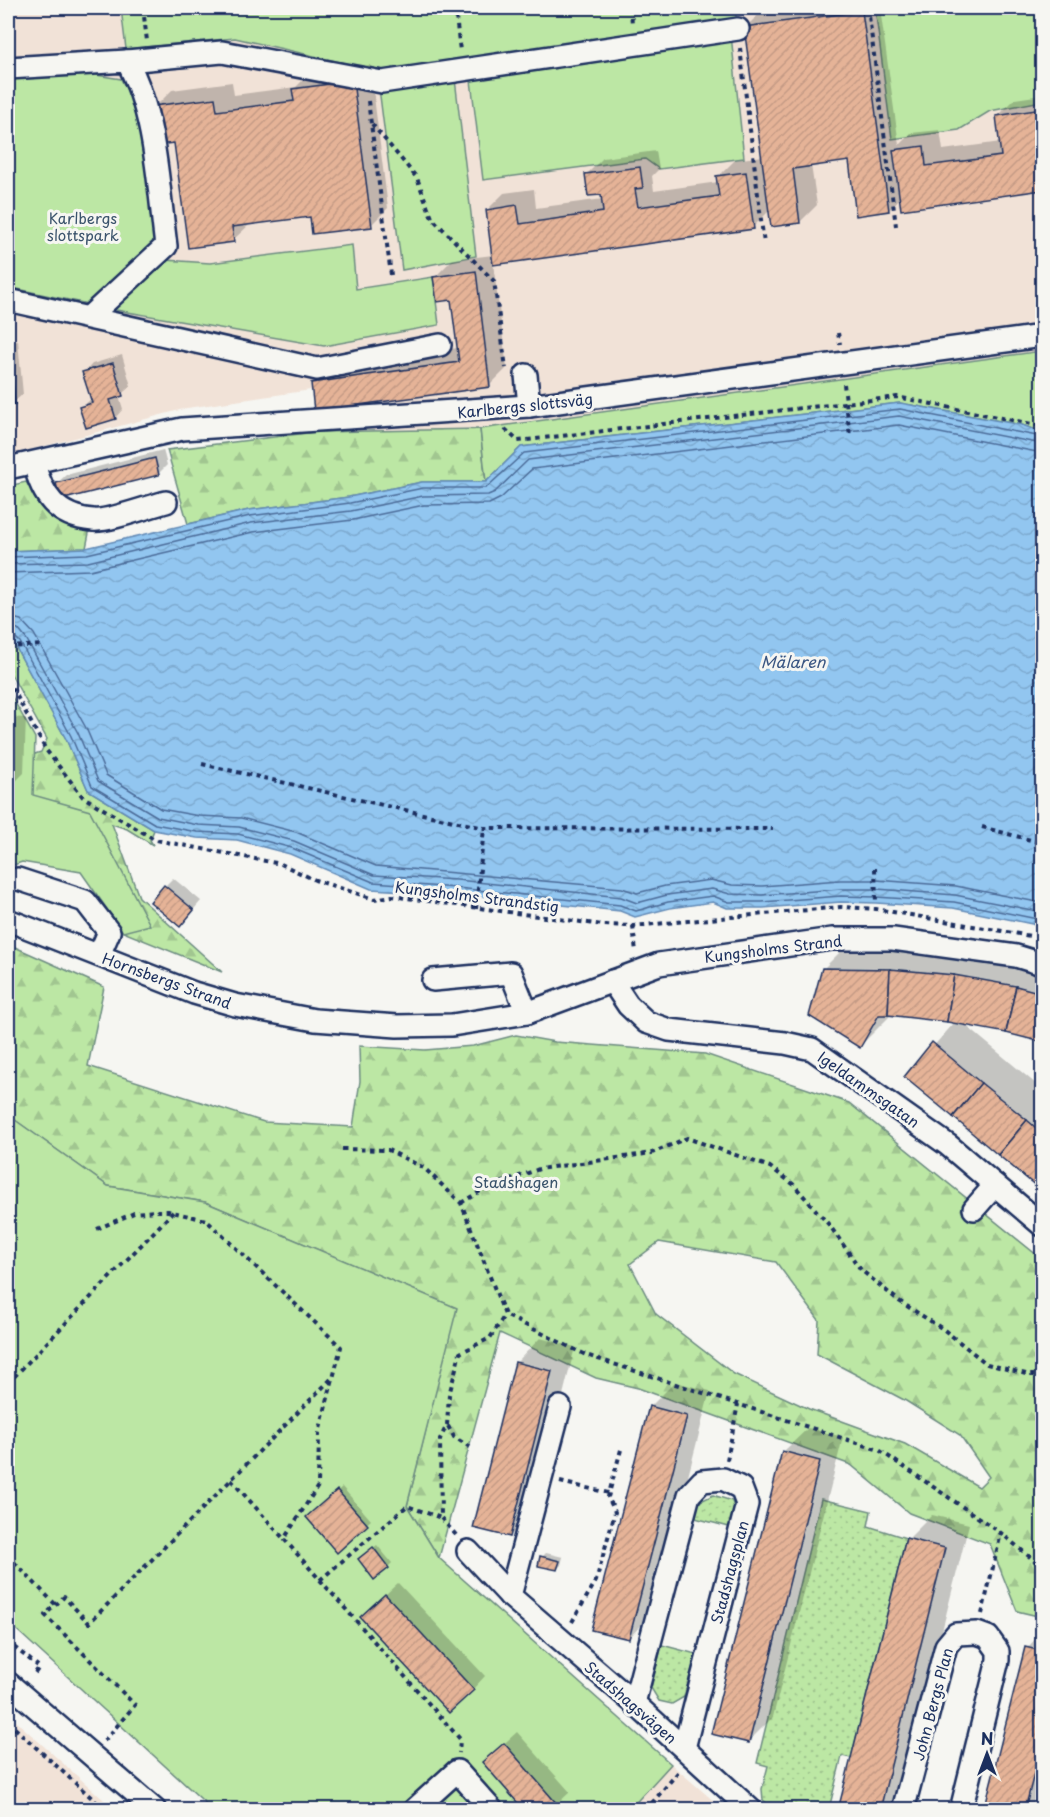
<svg xmlns="http://www.w3.org/2000/svg" width="1050" height="1817" viewBox="0 0 1050 1817" font-family="'Playpen Sans',sans-serif">
<defs>
<pattern id="grass-dots" width="8" height="8" patternUnits="userSpaceOnUse" patternTransform="scale(1.5)"><rect width="8" height="8" fill="#bce7a4"/><path d="M2 2h.1M6 6h.1" fill="none" stroke="#a1c690" stroke-width="1.8" stroke-linecap="round"/></pattern>
<pattern id="forest-firs" width="22" height="20" patternUnits="userSpaceOnUse" patternTransform="scale(1.5)"><rect width="22" height="20" fill="#bce7a4"/><path d="M5 1l3.5 6h-7zM16 11l3.5 6h-7z" fill="#a1c690"/></pattern>
<pattern id="water-waves" width="16" height="10" patternUnits="userSpaceOnUse" patternTransform="scale(1.5)"><rect width="16" height="10" fill="#92c6f0"/><path d="M0 5q4-4 8 0t8 0" fill="none" stroke="#7daad0"/></pattern>
<pattern id="building-hatch" width="6" height="6" patternUnits="userSpaceOnUse" patternTransform="scale(1.5)"><rect width="6" height="6" fill="#e5b397"/><path d="M-1 1l2-2M0 6l6-6M5 7l2-2" fill="none" stroke="#c49a85"/></pattern>
</defs>
<rect width="100%" height="100%" fill="#f6f6f2"/>
<filter id="ink" filterUnits="userSpaceOnUse"><feTurbulence type="fractalNoise" baseFrequency=".0167" numOctaves="2"/><feDisplacementMap in="SourceGraphic" scale="12" xChannelSelector="R" yChannelSelector="G"/><feConvolveMatrix kernelMatrix="1 2 1 2 8 2 1 2 1" color-interpolation-filters="sRGB"/></filter>
<g filter="url(#ink)">
<!-- built -->
<g fill="#f1e2d7">
<polygon points="8,8 1042,8 1042,432 1022,425 316,432 311,390 187,408 8,456"/>
<polygon points="8,1714 114,1809 8,1809"/>
<polygon points="671,1764 723,1809 630,1810"/>
</g>
<!-- grass -->
<g fill="url(#grass-dots)" stroke="#6c8b81" stroke-width="1.5">
<polygon points="713,1495 732,1501 736,1515 733,1528 695,1518 699,1502"/>
<polygon points="821,1499 871,1511 868,1526 906,1538 851,1758 842,1756 829,1809 774,1809 763,1800 762,1789 768,1766 757,1763"/>
<polygon points="662,1645 696,1654 684,1697 672,1704 659,1701 651,1688"/>
</g>
<!-- forest -->
<g fill="url(#forest-firs)" stroke="#6c8b81" stroke-width="1.5" fill-rule="evenodd">
<polygon points="480,429 486,482 422,482 349,497 249,510 188,524 167,450 316,432"/>
<path d="M26 482C40 507 63 519 90 528L86 548 8 551V486Z"/>
<polygon points="8,638 15,646 66,739 88,790 154,830 150,840 153,845 127,829 112,824 139,897 222,972 123,932 78,866 25,859 28,764 35,754 41,752 47,739 8,669"/>
<path d="M8 944 104 987 88 1066 264 1122 353 1127 360 1081 359 1046 425 1050 473 1046 516 1035 555 1042 705 1054 849 1103 1038 1256 1042 1263V1617L1017 1611 990 1544 909 1513 851 1465 638 1388 596 1378 500 1333 439 1558 407 1506 456 1308 205 1202 108 1186 8 1115ZM659 1242 776 1262 819 1320 817 1354 906 1401 960 1435 989 1477 979 1487 905 1444 809 1409 734 1374 656 1314 630 1264Z"/>
</g>
<!-- green -->
<g fill="#bce7a4" stroke="#6c8b81" stroke-width="1.5">
<polygon points="121,8 735,8 737,23 393,74 235,38 126,49"/>
<polygon points="875,8 1042,8 1042,101 990,111 959,130 892,139"/>
<polygon points="731,35 744,158 659,169 645,159 483,180 470,72"/>
<path d="M90 74 121 79C151 133 155 199 165 260L210 263 352 245 356 289 433 277 439 325 324 346 116 310 8 287V79Z"/>
<polygon points="455,79 476,256 402,270 379,88"/>
<polygon points="1042,351 1042,432 1022,425 900,403 521,447 486,482 480,429"/>
<polygon points="8,690 35,738 33,795 90,811 150,925 123,932 81,872 22,862 8,867"/>
<polygon points="8,1115 108,1186 205,1202 457,1308 407,1506 439,1558 671,1764 630,1809 212,1809 8,1622"/>
</g>
<!-- water -->
<polygon fill="url(#water-waves)" stroke="#628ab6" stroke-width="1.5" points="900,403 1022,425 1042,432 1042,926 953,908 876,903 841,902 763,908 727,908 713,902 670,908 635,917 620,911 456,894 371,889 290,854 237,840 197,838 154,830 88,790 66,739 15,646 8,638 8,551 86,548 249,510 349,497 422,482 486,482 521,447"/>
<!-- shadow -->
<g fill="#0003">
<polygon points="786,8 880,8 899,145 911,133 940,130 943,150 1001,142 998,116 1015,99 1042,95 1042,189 902,208 901,197 889,210 850,160 811,165 817,205 800,222 770,210 753,227 493,263 507,368 490,385 312,384 329,367 458,348 452,298 435,277 452,260 493,255 487,210 504,193 534,189 536,208 603,199 602,193 586,175 603,158 656,151 659,169 652,176 654,191 718,182 718,177 735,160 763,156 745,28 762,11"/>
<polygon points="370,65 388,208 371,225 312,216 250,224 233,240 155,107 172,90 232,82 234,95 296,87 311,72"/>
<polygon points="18,341 23,394 14,402 8,403 8,342"/>
<polygon points="122,355 131,386 119,396 123,409 115,418 81,408 92,398 84,373 92,364"/>
<polygon points="8,441 17,442 16,451 12,455 8,454"/>
<polygon points="163,450 167,465 159,473 61,498 57,483 66,475"/>
<polygon points="8,717 26,718 24,773 11,786 8,786"/>
<polygon points="173,878 201,901 180,925 165,886"/>
<polygon points="856,936 1042,963 1042,1041 963,1023 1042,1089 1042,1189 906,1077 955,1022 892,1014 860,1046 823,969"/>
<polygon points="540,1338 575,1347 534,1511 510,1536 516,1363"/>
<polygon points="675,1382 710,1391 653,1613 629,1638 650,1407"/>
<polygon points="808,1428 843,1437 773,1717 748,1742 783,1452"/>
<polygon points="342,1487 371,1520 337,1550 308,1517"/>
<polygon points="932,1515 969,1524 898,1805 893,1810 840,1810 908,1539"/>
<polygon points="377,1545 392,1563 388,1567 364,1555"/>
<polygon points="546,1553 563,1557 561,1565 557,1569 542,1557"/>
<polygon points="398,1583 485,1676 473,1689 375,1604"/>
<polygon points="1042,1632 1042,1809 986,1810 1027,1648"/>
<polygon points="517,1732 570,1792 557,1804 497,1750"/>
<polygon points="8,1796 22,1810 8,1810"/>
</g>
<g fill="none" stroke-linecap="round" stroke-linejoin="round">
<!-- shore -->
<g stroke="#4b6b98" stroke-width="1.5">
<polyline points="8,557 87,554 250,516 350,503 423,488 486,488 524,453 900,409 1042,437"/>
<polyline points="8,564 88,562 251,523 351,511 423,496 488,495 495,492 528,460 899,416 1042,444"/>
<polyline points="8,573 90,570 253,532 353,520 424,505 489,504 501,498 532,469 899,425 1042,453"/>
<polyline points="8,617 21,620 34,634 86,728 106,775 161,809 199,816 241,818 296,832 376,866 622,888 637,893 665,886 711,880 732,885 762,886 840,880 876,880 956,886 1042,903"/>
<polyline points="8,626 18,629 27,640 78,733 98,781 158,817 198,825 239,827 294,841 374,875 457,880 621,897 637,903 667,895 712,889 730,894 762,895 841,889 877,889 955,895 1042,912"/>
<polyline points="8,634 13,635 20,642 40,678 71,736 92,786 155,824 197,832 238,834 292,848 373,882 457,888 620,905 636,911 668,902 713,896 729,902 762,902 841,896 876,897 954,902 1042,920"/>
</g>
</g>
<!-- building -->
<g fill="url(#building-hatch)" stroke="#1b2f5e" stroke-width="1.5">
<polygon points="862,11 889,211 856,216 849,161 793,169 800,223 771,227 744,27"/>
<polygon points="353,81 372,227 312,234 310,217 232,227 234,242 188,248 174,143 158,145 153,106 215,98 217,111 294,101 292,89"/>
<polygon points="1042,109 1042,190 901,210 893,150 924,146 926,166 1001,156 996,116"/>
<polygon points="640,167 643,188 635,189 638,207 719,196 716,176 746,172 754,229 493,265 486,210 517,205 520,224 603,212 601,195 588,196 585,174"/>
<polygon points="476,271 490,387 314,411 311,383 459,362 451,300 437,302 433,277"/>
<polygon points="8,349 10,349 15,404 8,404"/>
<polygon points="113,363 123,396 110,400 116,419 86,428 79,407 92,403 82,372"/>
<polygon points="155,458 159,475 60,500 56,483"/>
<polygon points="8,730 14,730 12,788 8,787"/>
<polygon points="164,885 194,910 180,927 150,902"/>
<polygon points="822,968 890,969 888,1015 879,1015 860,1048 809,1016"/>
<polygon points="890,969 954,975 947,1022 888,1015"/>
<polygon points="954,975 1016,986 1006,1033 947,1022"/>
<polygon points="1016,986 1042,993 1042,1042 1006,1033"/>
<polygon points="932,1042 981,1083 953,1117 904,1077"/>
<polygon points="981,1083 1027,1120 998,1155 953,1117"/>
<polygon points="1027,1120 1042,1133 1042,1191 998,1155"/>
<polygon points="515,1362 552,1371 510,1537 473,1528"/>
<polygon points="649,1406 687,1416 629,1639 591,1630"/>
<polygon points="782,1451 820,1461 749,1743 711,1734"/>
<polygon points="337,1490 368,1525 337,1553 306,1517"/>
<polygon points="906,1538 945,1548 910,1688 880,1810 838,1810"/>
<polygon points="373,1547 389,1568 374,1580 358,1559"/>
<polygon points="540,1556 560,1561 557,1570 538,1566"/>
<polygon points="385,1594 474,1690 449,1713 360,1617"/>
<polygon points="1025,1647 1042,1651 1042,1741 1025,1810 984,1810"/>
<polygon points="504,1743 558,1805 553,1810 524,1810 482,1762"/>
</g>
<g fill="none" stroke-linecap="round" stroke-linejoin="round">
<defs>
<g id="minor">
<polyline points="127,61 222,52 382,82 738,29"/>
<path d="M8 68 127 61C156 115 158 185 166 246L89 317"/>
<polyline points="8,300 317,369 440,345"/>
<polyline points="526,375 529,406"/>
<path d="M34 463C42 495 56 517 93 520 107 522 150 506 166 502"/>
<polyline points="8,468 182,429 529,406 1042,336"/>
<polyline points="18,879 85,901 109,932 99,955"/>
<polyline points="8,920 194,993 235,1005 315,1020 397,1026 452,1025 527,1013 659,964 832,939 893,939 1016,956 1042,964"/>
<polyline points="433,980 511,973 527,1013"/>
<polyline points="612,981 628,1005 646,1022 669,1030 785,1043 812,1049 948,1145 1042,1225"/>
<polyline points="974,1209 995,1185"/>
<polyline points="560,1407 510,1596 634,1703 751,1810"/>
<polyline points="468,1551 510,1596"/>
<polyline points="8,1683 155,1810"/>
<polyline points="634,1703 689,1495 702,1481 723,1479 741,1488 747,1504 684,1748"/>
<polyline points="414,1810 457,1771 492,1810"/>
<polyline points="903,1810 946,1646 956,1634 977,1633 988,1637 998,1651 998,1660 961,1810"/>
</g>
</defs>
<!-- minor casing -->
<use href="#minor" stroke="#1b2f5e" stroke-width="26"/>
<!-- path -->
<g stroke="#1b2f5e" stroke-width="4" stroke-dasharray="4.5 4.5" stroke-linecap="butt">
<polyline points="143,8 147,41"/>
<polyline points="455,8 460,51"/>
<polyline points="631,8 632,25"/>
<polyline points="868,8 896,226"/>
<polyline points="740,48 764,244"/>
<polyline points="368,101 391,275"/>
<polyline points="372,124 417,178 432,218 494,281 506,368"/>
<polyline points="838,333 840,344"/>
<polyline points="844,384 850,437"/>
<polyline points="505,429 518,441 897,397 1042,426"/>
<polyline points="8,647 44,645"/>
<polyline points="8,680 46,750 83,797 156,840 281,864 315,880 374,899 392,896 603,925 633,926 841,907 876,909 1042,938"/>
<polyline points="202,764 484,828 773,829"/>
<polyline points="982,827 1042,843"/>
<polyline points="875,868 876,903"/>
<polyline points="476,909 484,828"/>
<polyline points="633,926 636,952"/>
<polyline points="342,1149 388,1150 424,1168 461,1203 505,1315 586,1355 879,1450 1001,1533 1042,1567"/>
<polyline points="461,1203 484,1189 539,1169 652,1153 687,1138 770,1167 793,1184 830,1226 861,1270 899,1301 943,1329 987,1364 1030,1375 1042,1375"/>
<polyline points="97,1229 134,1213 156,1211 168,1211 206,1220 341,1347 319,1433 318,1486 284,1539 460,1739 459,1753"/>
<polyline points="8,1383 173,1212"/>
<polyline points="448,1426 454,1437 473,1449"/>
<polyline points="727,1460 738,1404"/>
<polyline points="231,1480 284,1539"/>
<polyline points="560,1482 609,1493"/>
<polyline points="456,1535 441,1518 440,1439 447,1425 449,1395 460,1353 490,1338 505,1315"/>
<polyline points="8,1556 56,1605"/>
<polyline points="320,1580 407,1506 441,1518"/>
<polyline points="982,1614 1001,1533"/>
<polyline points="572,1622 596,1581 615,1512 608,1497 622,1446"/>
<polyline points="14,1647 38,1666"/>
<polyline points="35,1673 38,1669"/>
<polyline points="8,1722 105,1810"/>
<polyline points="104,1741 135,1705 45,1615 64,1597 89,1623 334,1376"/>
<polyline points="646,1810 680,1770"/>
</g>
<!-- minor -->
<use href="#minor" stroke="#f6f6f2" stroke-width="21"/>
</g>
</g>
<g text-anchor="middle" dominant-baseline="central" stroke-width="6" stroke-linejoin="round" paint-order="stroke">
<!-- park labels -->
<g font-size="15" fill="#3b546c" stroke="#f6f6f2">
<text x="83" y="217">Karlbergs<tspan x="83" dy="17">slottspark</tspan></text>
<text x="516" y="1181">Stadshagen</text>
</g>
<!-- street labels -->
<g font-size="15" fill="#1b2f5e" stroke="#f6f6f2">
<text transform="translate(525 405) rotate(-6)">Karlbergs slottsväg</text>
<text transform="translate(477 896) rotate(7)">Kungsholms Strandstig</text>
<text transform="translate(773 948) rotate(-7)">Kungsholms Strand</text>
<text transform="translate(167 980) rotate(20)">Hornsbergs Strand</text>
<text transform="translate(869 1089) rotate(35)">Igeldammsgatan</text>
<text transform="translate(729 1572) rotate(-75)">Stadshagsplan</text>
<text transform="translate(631 1702) rotate(41)">Stadshagsvägen</text>
<text transform="translate(932 1704) rotate(-75)">John Bergs Plan</text>
</g>
<!-- water labels -->
<g font-size="16" font-style="italic" fill="#395582" stroke="#f6f6f2">
<text x="793" y="661">Mälaren</text>
</g>
</g>
<!-- margin -->
<rect width="1050" height="1817" fill="none" stroke="#f6f6f2" stroke-width="30"/>
<rect x="15" y="15" width="1020" height="1787" fill="none" stroke="#1b2f5e" stroke-width="2" filter="url(#ink)"/>
<!-- north arrow -->
<g transform="translate(987 1754)" stroke="#f6f6f2" stroke-width="4.5" paint-order="stroke">
<path d="M0-4.5L10 22L0 15L-10 22Z" fill="#1b2f5e"/>
<text y="-9" font-size="16" font-weight="bold" text-anchor="middle" fill="#1b2f5e">N</text>
</g>
</svg>
